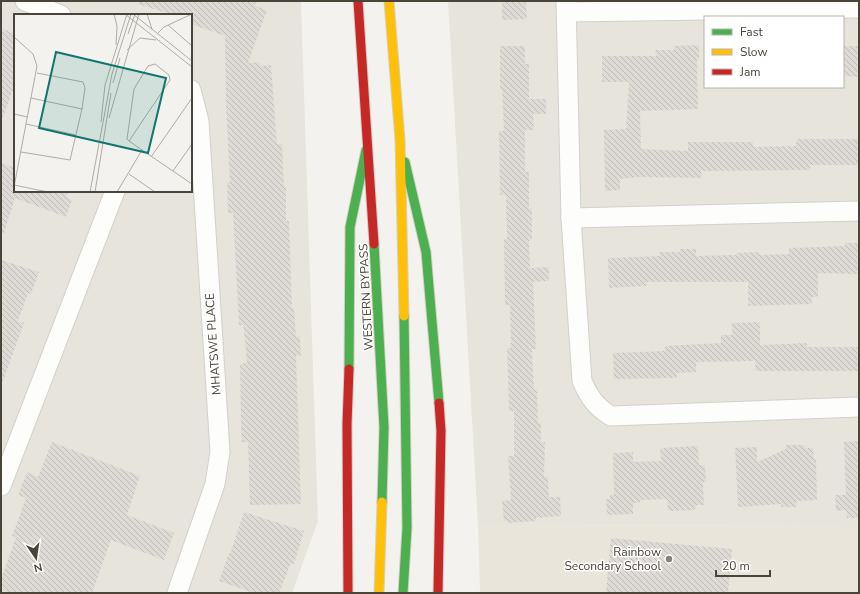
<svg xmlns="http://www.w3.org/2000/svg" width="860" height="594" viewBox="0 0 860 594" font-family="'Nunito Sans',sans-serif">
<defs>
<pattern id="building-back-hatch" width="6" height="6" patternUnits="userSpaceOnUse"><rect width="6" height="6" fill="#dedbd6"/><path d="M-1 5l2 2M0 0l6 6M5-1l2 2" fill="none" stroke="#c0bdb8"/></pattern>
</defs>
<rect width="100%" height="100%" fill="#f4f2ee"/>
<!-- residential -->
<g fill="#e7e4dc" fill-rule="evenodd">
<path d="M1 1H301L318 521 292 593H1ZM15 15H191V191H15Z"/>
<path d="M448 1H859V526L478 525ZM705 17H843V87H705Z"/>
</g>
<!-- education -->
<polygon fill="#eae5da" points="478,525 859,526 859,593 480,593"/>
<!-- building -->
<g fill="url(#building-back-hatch)">
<polygon points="139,1 256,1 255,6 267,10 248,63 259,62 260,66 271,65 277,144 282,144 284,187 286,187 286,221 289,221 292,309 294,308 296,337 300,336 301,356 296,356 301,504 250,505 248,442 242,442 241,427 240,364 247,363 244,330 243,325 239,325 233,213 228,213 227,182 230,182 226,106 225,36 191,24 191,15 172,15 138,4"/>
<polygon points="502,1 526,1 527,19 502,20"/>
<polygon points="1,28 15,34 15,84 3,117 1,117"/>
<polygon points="699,45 699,59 697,60 698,109 640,111 641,149 688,151 688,142 753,142 753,147 796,146 797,139 859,139 859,165 810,165 810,170 701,171 702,178 639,177 620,179 620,190 605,191 604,130 626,129 629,82 602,82 602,56 656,56 655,50 674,50 674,46"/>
<polygon points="500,46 525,46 525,64 529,64 529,99 546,99 546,114 533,114 534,130 525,130 525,172 529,172 529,208 532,208 532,240 529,240 530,268 549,267 549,281 533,282 536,349 532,349 534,390 537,390 538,424 541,423 541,442 545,442 544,477 548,476 549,497 560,497 561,516 536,518 536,521 508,523 508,521 504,521 502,501 511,500 508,456 514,456 514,411 509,411 507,348 511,348 510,305 505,305 504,239 507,239 506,195 500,195 499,131 504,131 502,89 500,89"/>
<polygon points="843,46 859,46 859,77 843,76"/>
<polygon points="1,163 15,168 15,191 69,191 66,197 72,200 66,217 15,198 4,233 1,233"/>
<polygon points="845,243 859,243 859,274 818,273 818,297 812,297 812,304 748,306 748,282 647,282 646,286 609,288 608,258 660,256 660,252 680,252 680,249 696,249 696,256 736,255 736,253 759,252 759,255 789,254 789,248 845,246"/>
<polygon points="1,260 39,272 31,294 28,293 18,321 24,323 3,381 1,381"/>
<polygon points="760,322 760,345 807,343 807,347 859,347 859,371 755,371 755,361 696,362 696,372 677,373 677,378 614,379 613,353 665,351 665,346 721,343 721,335 732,335 732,323"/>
<polygon points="859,441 859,518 847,518 846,510 836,511 835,495 846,495 844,442"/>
<polygon points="52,442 140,476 127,515 174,533 164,560 111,540 92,593 9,593 1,590 1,579 16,537 12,536 26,498 18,495 27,472 38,477"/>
<polygon points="786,445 805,445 805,448 813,448 814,459 816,459 817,500 796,501 797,507 781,507 781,504 738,507 735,448 757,447 757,462 786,449"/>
<polygon points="698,446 699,465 705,465 706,482 703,482 704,505 697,505 694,510 668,511 667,499 641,500 639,503 633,503 633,514 607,515 606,499 610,499 610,495 614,495 613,453 633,452 633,462 661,461 660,448"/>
<polygon points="244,512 304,531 294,564 291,563 279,593 254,593 219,581 229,553 230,554"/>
<polygon points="611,538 732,549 728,593 606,593"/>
</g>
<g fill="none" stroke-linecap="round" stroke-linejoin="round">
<defs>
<g id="street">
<polyline points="25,1 61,15"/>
<path d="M566 1 571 218 582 381C589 397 596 407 611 416L859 407"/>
<polyline points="567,12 859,8"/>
<polyline points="571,218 859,211"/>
<polyline points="1,486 115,191"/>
<polyline points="177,593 215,484 220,452 199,121 191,90"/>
</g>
<g id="fast">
<polyline points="405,162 426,252 439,403"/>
<polyline points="374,244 384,427 382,502"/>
<polyline points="349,369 350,227 366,150"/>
<polyline points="403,593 407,528 404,316"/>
</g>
<g id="slow">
<polyline points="389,1 400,140 404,316"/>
<polyline points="379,593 382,502"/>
</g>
<g id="jam">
<polyline points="358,1 374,244"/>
<polyline points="348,593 347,424 349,369"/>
<polyline points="438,593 441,431 439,403"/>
</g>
</defs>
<!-- street casing -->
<use href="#street" stroke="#d2d0cb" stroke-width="21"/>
<!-- fast casing -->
<use href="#fast" stroke="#d3cfc5" stroke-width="11"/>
<!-- slow casing -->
<use href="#slow" stroke="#d3cfc5" stroke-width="11"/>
<!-- jam casing -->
<use href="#jam" stroke="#d3cfc5" stroke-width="11"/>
<!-- street -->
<use href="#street" stroke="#fdfdfc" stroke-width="19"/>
<!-- fast -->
<use href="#fast" stroke="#4caf50" stroke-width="9"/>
<!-- slow -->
<use href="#slow" stroke="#ffc107" stroke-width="9"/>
<!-- jam -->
<use href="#jam" stroke="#c62828" stroke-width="9"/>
</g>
<!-- markers -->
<circle fill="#868178" stroke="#fff" stroke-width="1.5" cx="669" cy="559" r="4"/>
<g text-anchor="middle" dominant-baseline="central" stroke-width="3" stroke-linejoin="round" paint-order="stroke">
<!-- street labels -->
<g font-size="12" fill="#4b4439" stroke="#fff">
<text transform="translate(366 297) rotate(-93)">WESTERN BYPASS</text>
<text transform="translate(213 344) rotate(-94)">MHATSWE PLACE</text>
</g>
<!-- poi labels -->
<g font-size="12" fill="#4b4439" stroke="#fff" text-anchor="end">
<text x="661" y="552">Rainbow<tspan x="661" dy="14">Secondary School</tspan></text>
</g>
</g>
<!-- overview -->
<g transform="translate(14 14)">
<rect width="178" height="178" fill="#f4f2ee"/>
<path fill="none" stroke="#b0aca6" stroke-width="1" d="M100 0 103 12 102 31M111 0 178 53M119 0 178 47M133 0 138 15M154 11 178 32M114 20 121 0M143 20 150 13 178 0M0 23 19 40 23 52 0 173M113 36 126 24 142 26M99 69 106 44M17 84 68 95M0 100 14 103M95 104 125 0M87 108 91 71 113 0M12 110 62 121M115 127 156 66 155 61 141 50 134 52 120 75 113 125 115 127 128 136 178 170M7 138 56 146 68 95 71 74 69 68 23 59M137 143 178 84M159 157 178 130M115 160 141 178M0 171 34 178M76 178 98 60 117 0M81 178 97 79M103 178 128 136"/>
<path fill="#0f766e" fill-opacity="0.15" stroke="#0f766e" stroke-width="2" d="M42 38 152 64 134 139 25 114Z"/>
<rect width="178" height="178" fill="none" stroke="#4b4439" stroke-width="2"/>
</g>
<!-- border -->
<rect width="860" height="594" fill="none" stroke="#4b4439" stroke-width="4"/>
<!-- legend -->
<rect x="704" y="16" width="140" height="72" fill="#ffffff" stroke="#b7b4b0"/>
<rect x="712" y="29" width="20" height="6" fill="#4caf50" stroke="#b7b4b0"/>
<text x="740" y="36" font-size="12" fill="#4b4439">Fast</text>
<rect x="712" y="49" width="20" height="6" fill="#ffc107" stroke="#b7b4b0"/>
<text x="740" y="56" font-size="12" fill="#4b4439">Slow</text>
<rect x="712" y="69" width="20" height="6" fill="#c62828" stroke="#b7b4b0"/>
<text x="740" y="76" font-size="12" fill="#4b4439">Jam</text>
<!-- north arrow -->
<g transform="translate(36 558) rotate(167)" stroke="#ffffff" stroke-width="3" paint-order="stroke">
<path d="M0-3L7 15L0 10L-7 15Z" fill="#4b4439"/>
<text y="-6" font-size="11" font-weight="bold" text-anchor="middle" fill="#4b4439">N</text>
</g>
<!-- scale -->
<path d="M716 570v6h54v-6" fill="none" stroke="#4b4439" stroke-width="2"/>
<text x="722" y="570" font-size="12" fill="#4b4439" stroke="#ffffff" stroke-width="3" paint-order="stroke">20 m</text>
</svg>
